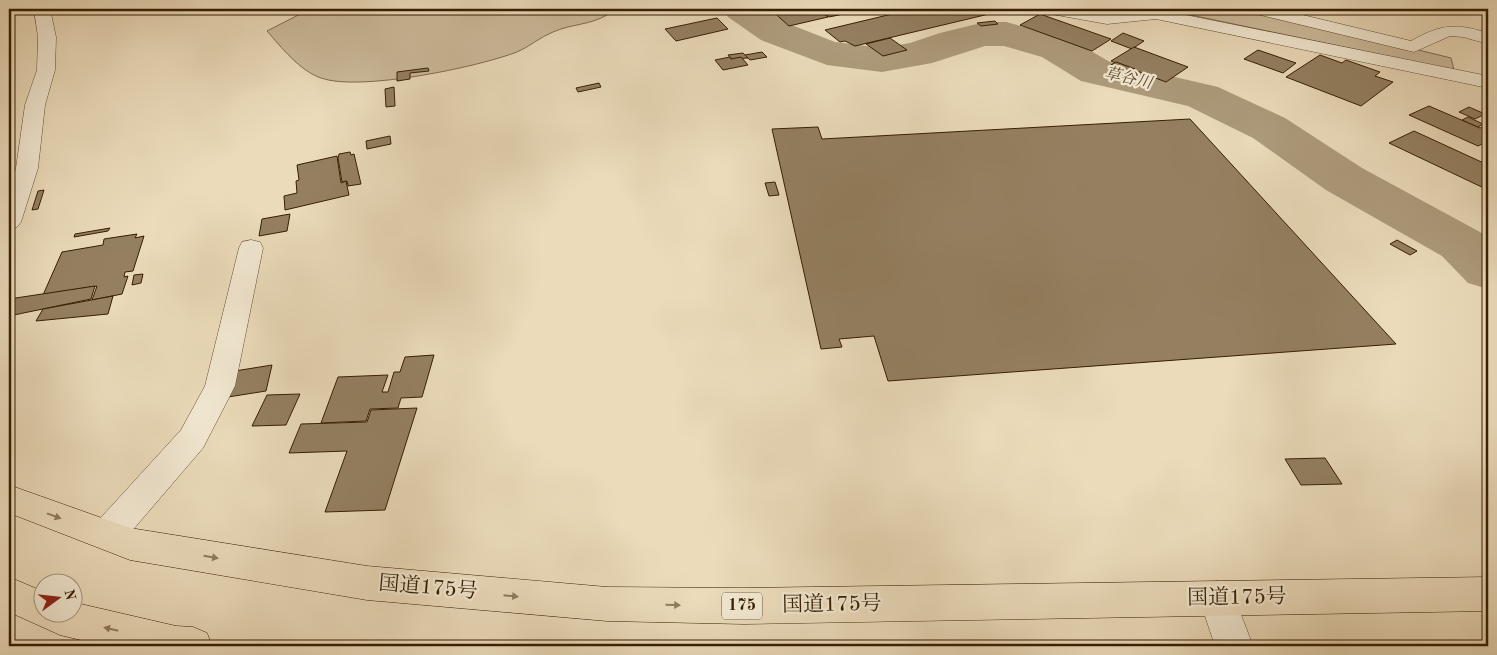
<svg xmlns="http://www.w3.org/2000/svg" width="1497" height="655" viewBox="0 0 1497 655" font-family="'Old Standard TT','Noto Serif JP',serif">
<rect width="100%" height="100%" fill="#ebdbba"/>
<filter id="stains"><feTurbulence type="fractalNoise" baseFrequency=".004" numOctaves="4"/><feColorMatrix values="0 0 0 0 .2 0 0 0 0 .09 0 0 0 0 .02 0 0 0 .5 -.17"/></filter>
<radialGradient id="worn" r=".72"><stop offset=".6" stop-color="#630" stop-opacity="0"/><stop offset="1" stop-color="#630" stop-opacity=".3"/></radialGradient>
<!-- green -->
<g fill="#ccbb9b" stroke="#806c4e">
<path d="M310 9H608L607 15C590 25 571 24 553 32 540 37 529 47 517 52 478 67 359 92 321 78 300 71 281 47 267 31Z"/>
<polygon points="1162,9 1252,9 1451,58 1454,70"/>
</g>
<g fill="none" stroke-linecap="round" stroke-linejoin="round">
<!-- river -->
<polygon fill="#ad9b7b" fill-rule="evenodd" points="723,9 766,9 789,24 835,42 882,48 910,43 940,33 985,22 1006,22 1070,39 1110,62 1218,87 1285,118 1362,168 1480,232 1488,239 1488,289 1468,283 1442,256 1326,190 1253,138 1188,106 1081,81 1042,57 1004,46 985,46 932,63 882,72 827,65 761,40 728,17"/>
</g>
<!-- building -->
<g fill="#948061" stroke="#351e01">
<polygon points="770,9 818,9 828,17 789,26"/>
<polygon points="819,9 868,9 829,17"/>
<polygon points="913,9 981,9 989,14 855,46 845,41 840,42 825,30"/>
<polygon points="1040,14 1111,39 1092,51 1020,25"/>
<polygon points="717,18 728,29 676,41 665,29"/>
<polygon points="995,21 998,24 981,26 977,23"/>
<polygon points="1123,33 1144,41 1132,49 1111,41"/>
<polygon points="890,38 907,50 883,56 866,44"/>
<polygon points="1134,47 1188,67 1166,82 1111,61"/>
<polygon points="1258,50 1296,63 1283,73 1244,59"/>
<polygon points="762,52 767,57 750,60 745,55"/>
<polygon points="743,53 748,58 731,59 728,55"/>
<polygon points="1320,55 1342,63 1346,60 1380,72 1375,76 1393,82 1361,106 1286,77"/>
<polygon points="730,57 731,59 741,57 748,65 723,70 715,60"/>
<polygon points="1116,62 1135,69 1128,74 1109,66"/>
<polygon points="428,68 429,71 410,73 410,79 397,81 397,72"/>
<polygon points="599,83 601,87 578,92 576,88"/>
<polygon points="394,87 395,106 386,107 385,89"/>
<polygon points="1429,106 1480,128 1488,125 1488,141 1478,146 1409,115"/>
<polygon points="1469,107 1485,114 1475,119 1459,112"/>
<polygon points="1468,117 1483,124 1478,127 1462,120"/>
<polygon points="1190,119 1396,344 888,381 874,336 839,339 842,347 821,349 772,129 818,127 822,139"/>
<polygon points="1414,131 1488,165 1488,190 1389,143"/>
<polygon points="390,136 391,144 367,149 366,141"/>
<polygon points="350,152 351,155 354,154 361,184 348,186 347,181 342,182 338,158 339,154"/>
<polygon points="337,156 341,183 346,181 349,195 285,210 284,196 297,193 296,181 299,180 297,165"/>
<polygon points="775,182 779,195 769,196 765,183"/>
<polygon points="44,190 38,209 32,210 38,191"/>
<polygon points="290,214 287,231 259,236 262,219"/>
<polygon points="110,228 108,231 74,237 75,234"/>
<polygon points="137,234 135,238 144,236 133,271 125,272 124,277 128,276 122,294 92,300 97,286 43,295 62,252 103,245 104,239"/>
<polygon points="1397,240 1417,251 1410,255 1390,244"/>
<polygon points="143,274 141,283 132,285 134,275"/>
<polygon points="95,286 91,299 9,316 9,299"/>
<polygon points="113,296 108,314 36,321 43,309"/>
<polygon points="434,355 422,397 401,398 398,408 370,409 366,421 321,423 338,377 388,375 382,392 388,392 394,372 400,372 405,357"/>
<polygon points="272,365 266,391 228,397 235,371"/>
<polygon points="300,394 286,425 252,426 267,395"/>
<polygon points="417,408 385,510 325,512 347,451 289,453 301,424 367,422 371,410"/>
<polygon points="1325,458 1342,484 1301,485 1285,459"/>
</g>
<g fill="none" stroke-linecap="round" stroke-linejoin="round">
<defs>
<g id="minor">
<polygon points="34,9 50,9 56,37 55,70 45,105 38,168 21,222 17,227 9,229 9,189 16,168 25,105 37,70 38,37"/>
<polygon points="1043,9 1078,9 1107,14 1156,9 1488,76 1488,88 1156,19 1107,24 1051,14 1045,13"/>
<path d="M1250 9H1278L1411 41C1441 24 1456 23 1488 33V44L1463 37 1450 36 1414 52 1252 13Z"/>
<polygon points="251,240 260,242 263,248 235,386 203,448 119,546 107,550 95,546 90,535 95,524 181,430 205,386 239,248 242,242"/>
<polygon points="1217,581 1230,586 1253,646 1215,646 1199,598 1204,586"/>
</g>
<g id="trunk">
<polygon points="9,485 130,528 367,566 607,587 744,588 1488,577 1488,611 744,624 607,621 367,600 130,560 9,513"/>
<polygon points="9,577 42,591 42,612 72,612 72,602 176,626 193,627 207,633 212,646 106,646 60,635 9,612"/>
</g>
</defs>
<!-- minor casing -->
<use href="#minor" stroke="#624d2f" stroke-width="1"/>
<!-- trunk casing -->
<use href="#trunk" stroke="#351e01" stroke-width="1"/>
<!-- minor -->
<use href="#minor" fill="#f2e8d2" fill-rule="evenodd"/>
<!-- trunk -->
<use href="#trunk" fill="#ebdbba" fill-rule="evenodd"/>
</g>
<!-- one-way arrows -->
<defs><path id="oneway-solid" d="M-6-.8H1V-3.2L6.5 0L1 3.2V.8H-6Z" transform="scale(1.25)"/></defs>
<g fill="#907c5e">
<use href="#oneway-solid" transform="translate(54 516) rotate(20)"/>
<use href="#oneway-solid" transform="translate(211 557) rotate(10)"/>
<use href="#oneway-solid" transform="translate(511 596) rotate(5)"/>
<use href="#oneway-solid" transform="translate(673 605) rotate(1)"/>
<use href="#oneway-solid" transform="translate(111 629) rotate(-167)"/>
</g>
<g text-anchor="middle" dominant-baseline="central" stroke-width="4.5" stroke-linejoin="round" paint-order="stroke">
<!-- far-water labels -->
<g font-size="16" font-style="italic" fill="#5f4a2c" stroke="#f2e8d2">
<text transform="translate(1128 79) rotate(13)">草谷川</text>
</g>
<!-- shield labels -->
<rect fill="#f2e8d2" stroke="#6e5b40" stroke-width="1" x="722" y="592.5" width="40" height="27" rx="4"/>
<g font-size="16" font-weight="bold" fill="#351e01">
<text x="742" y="606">175</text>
</g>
<!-- near-street labels -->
<g font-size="21" fill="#351e01" stroke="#f2e8d2">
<text transform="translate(428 588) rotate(5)">国道175号</text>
<text transform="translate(1237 598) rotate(-1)">国道175号</text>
<text transform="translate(832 605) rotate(-1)">国道175号</text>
</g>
</g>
<!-- margin -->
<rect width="1497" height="655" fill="none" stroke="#ebdbba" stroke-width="30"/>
<rect x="10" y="10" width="1477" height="635" fill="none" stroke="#351e01" stroke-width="2.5"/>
<rect x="15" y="15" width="1467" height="625" fill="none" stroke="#351e01"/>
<!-- north arrow -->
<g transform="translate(58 598) rotate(75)"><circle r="24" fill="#f2e8d2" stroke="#a6977e"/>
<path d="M0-4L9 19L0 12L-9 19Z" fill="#8f2418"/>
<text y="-8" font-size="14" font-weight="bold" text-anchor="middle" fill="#351e01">N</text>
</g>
<rect width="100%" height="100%" filter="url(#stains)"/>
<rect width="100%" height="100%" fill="url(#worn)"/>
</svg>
